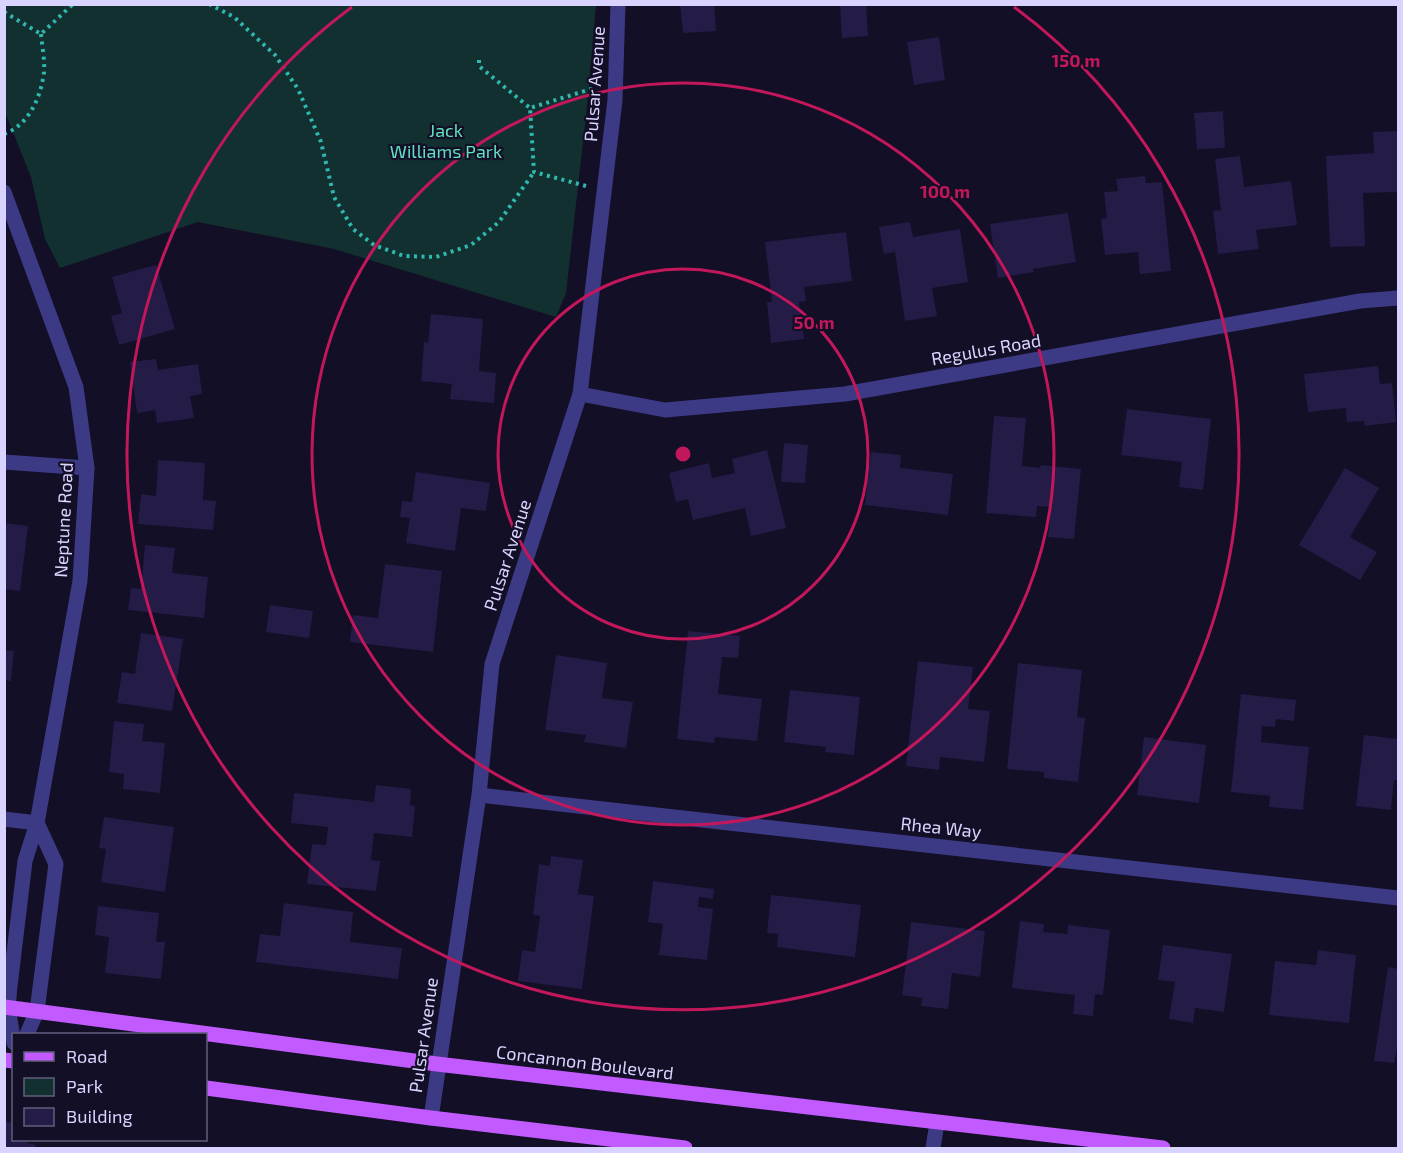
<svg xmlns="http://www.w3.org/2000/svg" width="1403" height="1153" viewBox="0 0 1403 1153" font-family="'Exo 2',sans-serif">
<rect width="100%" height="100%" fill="#130f26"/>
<!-- green -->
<polygon fill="#12302f" points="5,4 596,5 586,116 566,293 556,317 334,249 198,222 60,268 45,239 31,177 5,112"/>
<!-- building -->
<g fill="#241b47">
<polygon points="680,4 714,4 716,31 683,33"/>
<polygon points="840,4 866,4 868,36 842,38"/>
<polygon points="939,37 945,80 914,85 907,42"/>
<polygon points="1223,111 1225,148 1197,149 1194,113"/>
<polygon points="1398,131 1398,192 1363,193 1365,246 1330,247 1326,156 1374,153 1373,132"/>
<polygon points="1240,156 1244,187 1291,181 1297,225 1256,230 1259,249 1218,254 1213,211 1221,210 1215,159"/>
<polygon points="1145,176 1146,183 1162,182 1171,271 1140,274 1138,252 1105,255 1101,219 1107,218 1104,192 1118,191 1116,179"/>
<polygon points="1068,213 1076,262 1033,269 1034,272 998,278 990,224"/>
<polygon points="910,222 913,237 960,229 968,282 932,288 937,316 905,321 895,252 884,254 879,227"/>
<polygon points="846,232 852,281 804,287 806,301 799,302 804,339 771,343 767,302 772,302 765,242"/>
<polygon points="156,265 175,329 119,345 111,316 122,313 112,277"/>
<polygon points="431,314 483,319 479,371 496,373 494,403 450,399 452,384 421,381 424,342 428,343"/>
<polygon points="156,359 158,370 198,364 202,394 190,396 194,418 157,423 155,410 137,413 130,362"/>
<polygon points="1378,366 1380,384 1392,383 1396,422 1365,426 1364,421 1347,422 1346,408 1308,412 1304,374"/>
<polygon points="1127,409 1211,419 1203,490 1179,487 1182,462 1121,455"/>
<polygon points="994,416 1026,418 1022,466 1040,468 1041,465 1081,469 1074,539 1048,537 1051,507 1037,506 1036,517 986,513"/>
<polygon points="784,443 808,445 805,483 781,482"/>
<polygon points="767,450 786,528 751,536 745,508 693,520 688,499 676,502 669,473 709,463 712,478 735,473 732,459"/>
<polygon points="871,452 901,455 900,468 953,474 948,515 865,505"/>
<polygon points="158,460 205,463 203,500 216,501 213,530 138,524 141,494 156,496"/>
<polygon points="1345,468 1379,488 1350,537 1377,552 1360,580 1299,545"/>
<polygon points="416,472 490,483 486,511 461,508 455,551 406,543 410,518 400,517 402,501 412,502"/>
<polygon points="4,523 28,526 20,591 4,589"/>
<polygon points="145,545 175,548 172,573 208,577 204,618 128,610 131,588 141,589"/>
<polygon points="385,564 442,571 433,652 350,642 353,615 378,618"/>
<polygon points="270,605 313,611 309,638 266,632"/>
<polygon points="688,631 740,636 738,658 722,657 718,694 762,699 757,741 715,737 714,743 677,739"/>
<polygon points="141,633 183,639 172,711 117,703 122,672 135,674"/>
<polygon points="4,650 14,651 11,681 4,680"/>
<polygon points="556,655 607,663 602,698 633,702 626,748 584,742 586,735 545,730"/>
<polygon points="918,661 973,667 968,709 990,711 984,762 940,757 939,770 906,766"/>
<polygon points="1018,663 1082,670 1077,717 1085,718 1078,782 1044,778 1044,772 1007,769"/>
<polygon points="790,690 860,697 854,755 825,752 826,747 784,742"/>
<polygon points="1241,694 1296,700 1294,721 1276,719 1275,727 1262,726 1261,742 1309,747 1303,810 1269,807 1270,796 1231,792"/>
<polygon points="114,721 144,724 142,741 165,743 160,793 123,789 124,774 109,772"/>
<polygon points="1364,735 1398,739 1398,780 1394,780 1391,810 1356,806"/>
<polygon points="1144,737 1206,745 1199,803 1137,795"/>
<polygon points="376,785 411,789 410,805 415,806 412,837 374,833 371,860 380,861 376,891 307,884 312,844 326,845 328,827 291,823 294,793 374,802"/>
<polygon points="104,817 174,827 165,892 101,882 106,849 99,848"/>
<polygon points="551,856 583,860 578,894 594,896 582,989 518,981 522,950 535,952 540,916 533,915 539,864 550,866"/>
<polygon points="653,881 714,889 713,899 699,897 698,907 713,909 707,960 659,955 663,924 648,922"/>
<polygon points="771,895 861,905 855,957 777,947 778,934 767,933"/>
<polygon points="284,903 353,912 350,942 402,948 398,979 256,962 260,934 280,936"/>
<polygon points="98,906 159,913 156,942 165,942 161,979 105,973 109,937 95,935"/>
<polygon points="1020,921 1044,924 1043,932 1067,934 1068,925 1110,930 1103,995 1095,994 1093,1016 1073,1014 1075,995 1012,988"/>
<polygon points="911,922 985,931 980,977 952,973 948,1009 921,1006 922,998 902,995"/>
<polygon points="1163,945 1232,954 1224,1012 1195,1008 1193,1023 1169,1019 1175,982 1158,980"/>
<polygon points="1318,950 1356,955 1349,1023 1269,1015 1275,961 1316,965"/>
<polygon points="1388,967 1398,969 1398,1047 1397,1047 1394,1063 1374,1061"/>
<polygon points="4,1121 14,1123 14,1140 28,1140 27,1143 36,1145 35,1148 4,1148"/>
</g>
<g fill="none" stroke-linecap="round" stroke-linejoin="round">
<!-- path -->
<g stroke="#2fb8b0" stroke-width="4" stroke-dasharray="3 4.5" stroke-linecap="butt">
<polyline points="209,4 234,17 275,55 298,89 321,142 334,197 353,229 374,245 404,256 436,257 471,245 499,222 534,172"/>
<polyline points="4,12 41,34 73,4"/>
<polyline points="479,60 479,66 530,108"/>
<path d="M4 134C29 125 41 97 44 72 45 60 42 46 41 34"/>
<polyline points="586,186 534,172 530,108 591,89 596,89"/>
</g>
<!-- minor -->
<g stroke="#3d3a85" stroke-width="15">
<polyline points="4,192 76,387 87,468 80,581 37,823 25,861 10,986 8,1008 14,1043"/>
<polyline points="580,394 665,410 845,394 1360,301 1398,298"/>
<polyline points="4,462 87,468"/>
<polyline points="479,795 1398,898"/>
<polyline points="4,819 37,823"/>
<polyline points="27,1034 37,1011 56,864 37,823"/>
<polyline points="431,1118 479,795 492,664 580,394 615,100 618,4"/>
<polyline points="933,1148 937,1123"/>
</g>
<!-- major -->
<g stroke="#c25bff" stroke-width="15">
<polyline points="4,1007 437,1064 1163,1148"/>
<polyline points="4,1060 14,1061"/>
<polyline points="206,1088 431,1118 685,1148"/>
</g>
</g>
<!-- distance rings -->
<g fill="none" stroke="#c2185b" stroke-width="3">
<circle cx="683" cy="454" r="185"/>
<circle cx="683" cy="454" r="371"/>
<path d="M1014 7A556 556 0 1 1 352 7"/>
</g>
<g text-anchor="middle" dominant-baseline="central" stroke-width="4.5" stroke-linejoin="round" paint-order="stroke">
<!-- street labels -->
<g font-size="18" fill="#d9d4ff" stroke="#130f26">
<text transform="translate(594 84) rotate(-86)">Pulsar Avenue</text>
<text transform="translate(986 349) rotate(-10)">Regulus Road</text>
<text transform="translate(63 520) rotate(-87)">Neptune Road</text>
<text transform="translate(507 555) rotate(-72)">Pulsar Avenue</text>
<text transform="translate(941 827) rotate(6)">Rhea Way</text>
<text transform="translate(423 1035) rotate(-82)">Pulsar Avenue</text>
<text transform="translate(585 1062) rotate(7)">Concannon Boulevard</text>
</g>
<!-- park labels -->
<g font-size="18" fill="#5fe0c0" stroke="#130f26">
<text x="446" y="130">Jack<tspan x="446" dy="21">Williams Park</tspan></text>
</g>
</g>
<circle cx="683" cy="454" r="9" fill="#c2185b" stroke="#130f26" stroke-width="3"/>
<g font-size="18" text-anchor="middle" font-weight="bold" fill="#c2185b" stroke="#130f26" stroke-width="4.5" stroke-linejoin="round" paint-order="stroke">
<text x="1076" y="67">150 m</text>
<text x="945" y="198">100 m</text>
<text x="814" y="329">50 m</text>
</g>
<!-- border -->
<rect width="1403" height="1153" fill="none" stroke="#d9d4ff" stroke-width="12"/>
<!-- legend -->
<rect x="12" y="1033" width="195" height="108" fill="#130f26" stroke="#625e7d" stroke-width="1.5"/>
<rect x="24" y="1052" width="30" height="9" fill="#c25bff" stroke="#625e7d" stroke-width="1.5"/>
<text x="66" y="1063" font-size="18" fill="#d9d4ff">Road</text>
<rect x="24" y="1078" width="30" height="18" fill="#12302f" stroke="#625e7d" stroke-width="1.5"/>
<text x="66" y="1093" font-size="18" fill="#d9d4ff">Park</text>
<rect x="24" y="1108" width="30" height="18" fill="#241b47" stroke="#625e7d" stroke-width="1.5"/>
<text x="66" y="1123" font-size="18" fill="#d9d4ff">Building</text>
</svg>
